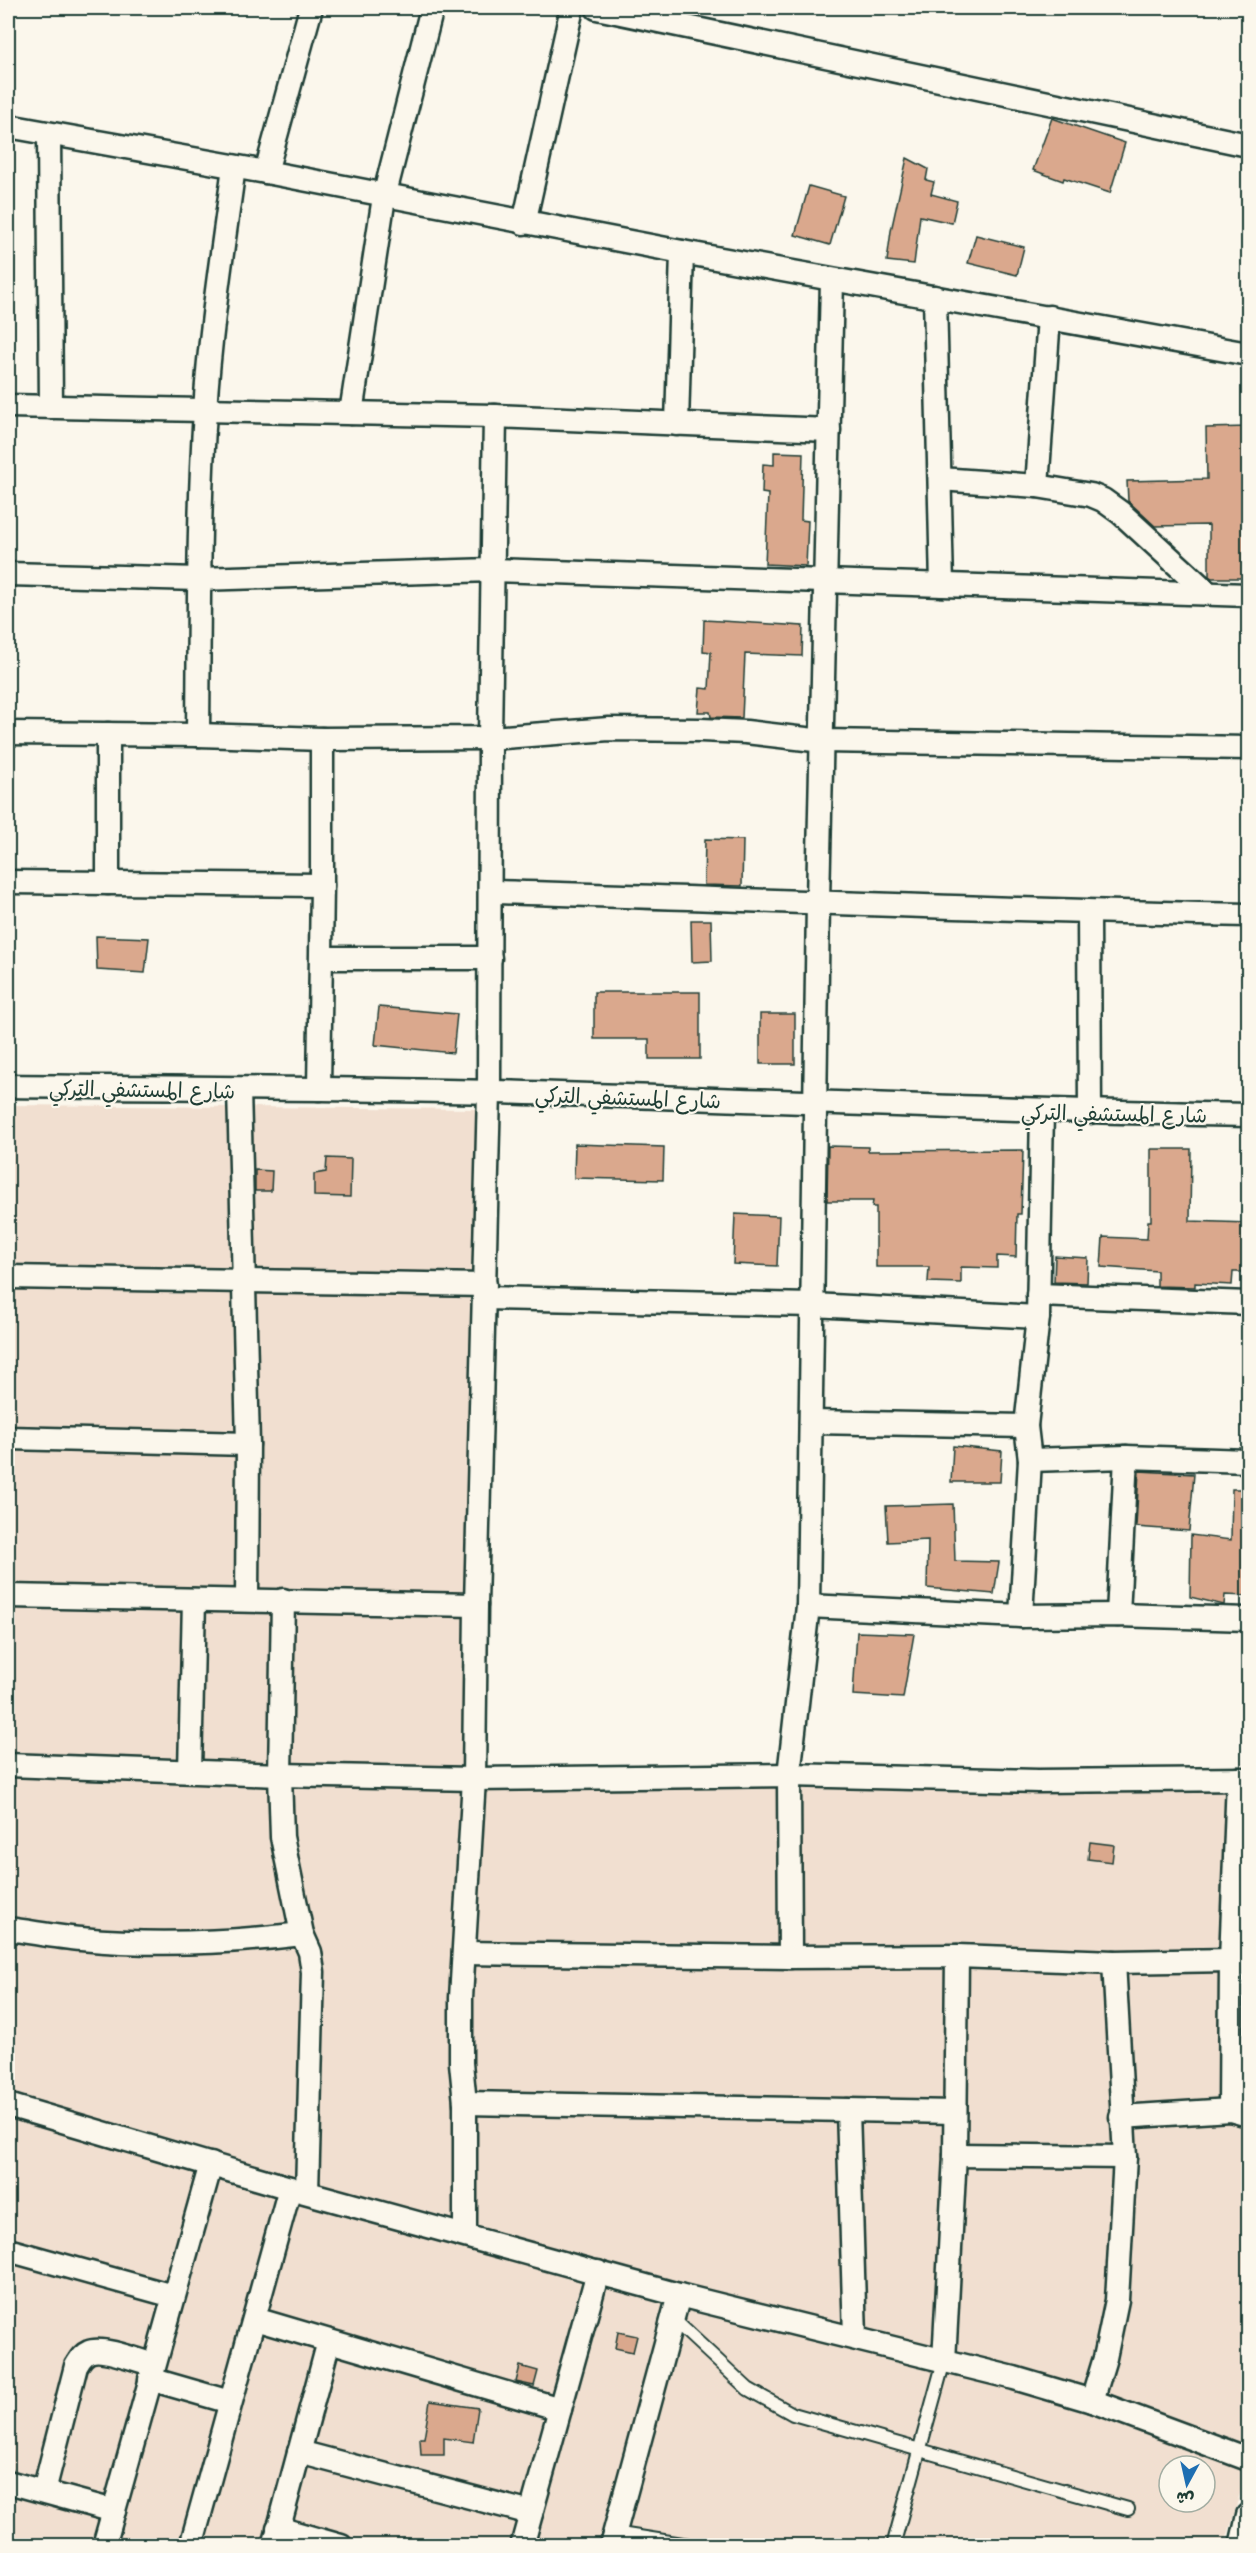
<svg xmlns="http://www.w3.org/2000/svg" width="1256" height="2553" viewBox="0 0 1256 2553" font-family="'Playpen Sans','Playpen Sans Arabic',sans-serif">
<rect width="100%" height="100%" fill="#fbf7ec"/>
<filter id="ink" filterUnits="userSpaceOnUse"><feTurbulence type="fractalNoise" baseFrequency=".0167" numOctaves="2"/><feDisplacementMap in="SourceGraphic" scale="12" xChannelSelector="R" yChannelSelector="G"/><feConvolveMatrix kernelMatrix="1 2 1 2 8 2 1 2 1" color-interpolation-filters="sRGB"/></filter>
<g filter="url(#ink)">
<!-- built -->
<path fill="#f1dfd0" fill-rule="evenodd" d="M8 1105 477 1109 487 1731 485 1773 1248 1788V2466L1225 2545 8 2546ZM1169 2466H1205V2502H1169Z"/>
<!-- building -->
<g fill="#daa88d" stroke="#1f3d34" stroke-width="1.5">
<polygon points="1052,118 1125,143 1110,193 1064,178 1063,181 1033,170"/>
<polygon points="907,158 928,169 926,180 934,182 931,194 957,201 952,223 920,216 914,264 887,261 891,231"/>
<polygon points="809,186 844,196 830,245 795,235"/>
<polygon points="976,235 1024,247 1017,275 968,263"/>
<polygon points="1248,427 1248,578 1212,578 1209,576 1209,525 1155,526 1128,501 1127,481 1207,479 1206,428"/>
<polygon points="774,452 803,453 801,520 808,521 806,566 765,564 768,494 762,493 763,464 774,465"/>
<polygon points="704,620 803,626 802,656 745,654 742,718 711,717 710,712 698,712 700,688 709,689 711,652 703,651"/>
<polygon points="705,839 743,840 742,886 704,885"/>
<polygon points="691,920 711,920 712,961 692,962"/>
<polygon points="96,936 149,938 145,973 97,970"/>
<polygon points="594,992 700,992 700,1059 649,1059 649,1039 594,1039"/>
<polygon points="379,1007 457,1014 453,1053 375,1045"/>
<rect x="760" y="1014" width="35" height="50"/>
<polygon points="575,1144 664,1147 663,1180 574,1178"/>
<polygon points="828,1146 868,1147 868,1151 1023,1150 1021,1214 1017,1214 1016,1257 997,1256 997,1268 961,1267 961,1283 928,1282 929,1267 876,1267 876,1207 872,1207 873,1201 827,1201"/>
<polygon points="1151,1149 1191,1149 1190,1221 1248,1223 1248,1272 1233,1272 1232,1285 1195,1283 1195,1287 1157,1286 1157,1271 1101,1267 1103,1237 1147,1239 1148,1221 1151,1221"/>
<polygon points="327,1158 351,1159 350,1197 314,1196 314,1174 326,1172"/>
<polygon points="255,1170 272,1171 271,1191 255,1191"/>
<polygon points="735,1214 779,1216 777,1266 733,1264"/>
<polygon points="1055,1256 1088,1258 1087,1283 1054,1282"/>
<polygon points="953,1446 1002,1451 1000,1482 951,1482"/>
<polygon points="1139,1471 1194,1474 1189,1531 1136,1527"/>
<polygon points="1232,1489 1248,1489 1248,1596 1225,1595 1224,1605 1190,1597 1191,1535 1231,1540"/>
<polygon points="953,1504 955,1561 999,1562 994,1594 927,1588 928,1540 888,1542 886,1506"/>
<polygon points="857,1632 914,1634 903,1698 853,1695"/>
<polygon points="1090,1842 1114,1845 1112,1862 1088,1859"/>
<polygon points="618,2332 637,2336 633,2352 615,2348"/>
<polygon points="520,2366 538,2371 534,2386 516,2382"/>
<polygon points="430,2401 478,2408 473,2442 444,2438 444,2455 421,2455 420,2438 424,2438"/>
</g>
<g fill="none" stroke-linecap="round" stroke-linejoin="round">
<defs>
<g id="lane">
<polyline points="673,2319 748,2389 793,2414 1128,2509"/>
<polyline points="614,2533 695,2546"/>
<polyline points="893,2546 944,2361"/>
</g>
<g id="street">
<polyline points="597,8 1248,145"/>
<polyline points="8,126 266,172 682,252 1248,354"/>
<polyline points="49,134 51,407"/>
<polyline points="266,172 311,8"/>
<polyline points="524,223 572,8"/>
<polyline points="935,297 942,585"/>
<polyline points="8,406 495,416 829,430"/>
<polyline points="351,413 384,197 432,8"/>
<polyline points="677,424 682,252"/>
<polyline points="940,479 1037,486 1091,495 1103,500 1121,513 1208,593"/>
<polyline points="1037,486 1049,317"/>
<polyline points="8,574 199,579 492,570 1248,595"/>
<polyline points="8,733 198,735 322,739 490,738 609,729 701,730 746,732 823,741 1248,748"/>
<polyline points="108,734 108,883"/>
<path d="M198 735C199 627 198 519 205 411 210 329 223 248 234 167"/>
<polyline points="8,882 322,885 322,739"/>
<path d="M491 892C744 899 996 910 1248 915"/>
<polyline points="1089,912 1090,1112"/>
<polyline points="322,958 490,958"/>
<path d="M8 1086C170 1088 332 1088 494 1092 746 1099 997 1110 1248 1115"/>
<polyline points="239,1089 248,1444 247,1600"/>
<polyline points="319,1089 322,885"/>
<polyline points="8,1277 485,1285"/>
<polyline points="1038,1295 1248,1303"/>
<polyline points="485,1298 813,1305 1038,1317"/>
<polyline points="811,1422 1026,1426"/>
<polyline points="8,1438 248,1444"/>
<polyline points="1030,1460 1126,1457 1248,1461"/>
<polyline points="8,1596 476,1605"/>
<polyline points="283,1600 280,1775 282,1837 302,1934 310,1952 313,1972 307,2192"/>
<polyline points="808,1606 1021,1616 1118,1615 1248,1619"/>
<polyline points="1118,1615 1126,1457"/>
<polyline points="1021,1616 1030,1460 1026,1426 1038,1317 1042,1111"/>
<polyline points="8,1765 280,1775 474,1779 789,1775 1038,1781 1248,1779"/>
<polyline points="190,1771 194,1600"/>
<path d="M8 1929C32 1932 56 1937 81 1939 154 1946 228 1943 302 1934"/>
<polyline points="464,1953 790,1957 957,1956 1114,1962 1231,1960"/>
<polyline points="790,1957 789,1775 808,1606 818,901 832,280"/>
<polyline points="465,2103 955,2112"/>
<polyline points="8,2105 290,2188 679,2295 1014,2378 1092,2401 1248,2459"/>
<polyline points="848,2110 855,2337"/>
<polyline points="1230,2110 1231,1960 1238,1779"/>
<polyline points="1121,2117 1230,2110 1248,2115"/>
<polyline points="955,2155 1125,2157"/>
<polyline points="465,2235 465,2103 461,2063 461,1998 474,1779 476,1605 489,1092 490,738 495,416"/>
<polyline points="8,2250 173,2296"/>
<polyline points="255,2319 560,2409"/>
<polyline points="944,2361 955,2155 957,1956"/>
<polyline points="150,2379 230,2402"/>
<polyline points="1092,2401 1105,2358 1117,2300 1125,2157 1114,1962"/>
<polyline points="299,2452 531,2513"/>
<polyline points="8,2482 114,2511"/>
<path d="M44 2491 76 2366C80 2360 82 2355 89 2352 102 2346 140 2361 154 2365"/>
<polyline points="278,2528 341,2546"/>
<polyline points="104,2546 211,2164"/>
<polyline points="191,2546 290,2188"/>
<polyline points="274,2546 329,2341"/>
<polyline points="522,2546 598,2272"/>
<polyline points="611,2546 679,2295"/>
<polyline points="1241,2546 1248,2515"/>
</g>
</defs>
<!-- lane casing -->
<use href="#lane" stroke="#1f3d34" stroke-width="16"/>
<!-- street casing -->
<use href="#street" stroke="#1f3d34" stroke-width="27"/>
<!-- lane -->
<use href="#lane" stroke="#fbf7ec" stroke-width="12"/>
<!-- street -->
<use href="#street" stroke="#fbf7ec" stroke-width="22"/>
</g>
</g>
<g text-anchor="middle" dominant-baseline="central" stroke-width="4.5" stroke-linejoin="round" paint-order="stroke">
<!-- street labels -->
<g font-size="21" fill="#1f3d34" stroke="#fbf7ec">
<text transform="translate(142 1088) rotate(1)">شارع المستشفي التركي</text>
<text transform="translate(628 1096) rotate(2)">شارع المستشفي التركي</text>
<text transform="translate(1114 1112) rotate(1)">شارع المستشفي التركي</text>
</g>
</g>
<!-- margin -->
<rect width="1256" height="2553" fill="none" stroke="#fbf7ec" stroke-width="30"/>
<rect x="15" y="15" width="1226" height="2523" fill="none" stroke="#1f3d34" stroke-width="2" filter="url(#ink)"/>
<!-- north arrow -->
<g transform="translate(1187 2484) rotate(188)"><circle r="28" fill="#fbf7ec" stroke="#a3ada2" stroke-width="1.5"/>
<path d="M0-4.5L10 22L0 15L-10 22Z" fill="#1f6fb2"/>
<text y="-9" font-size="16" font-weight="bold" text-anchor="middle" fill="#1f3d34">ش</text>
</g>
</svg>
